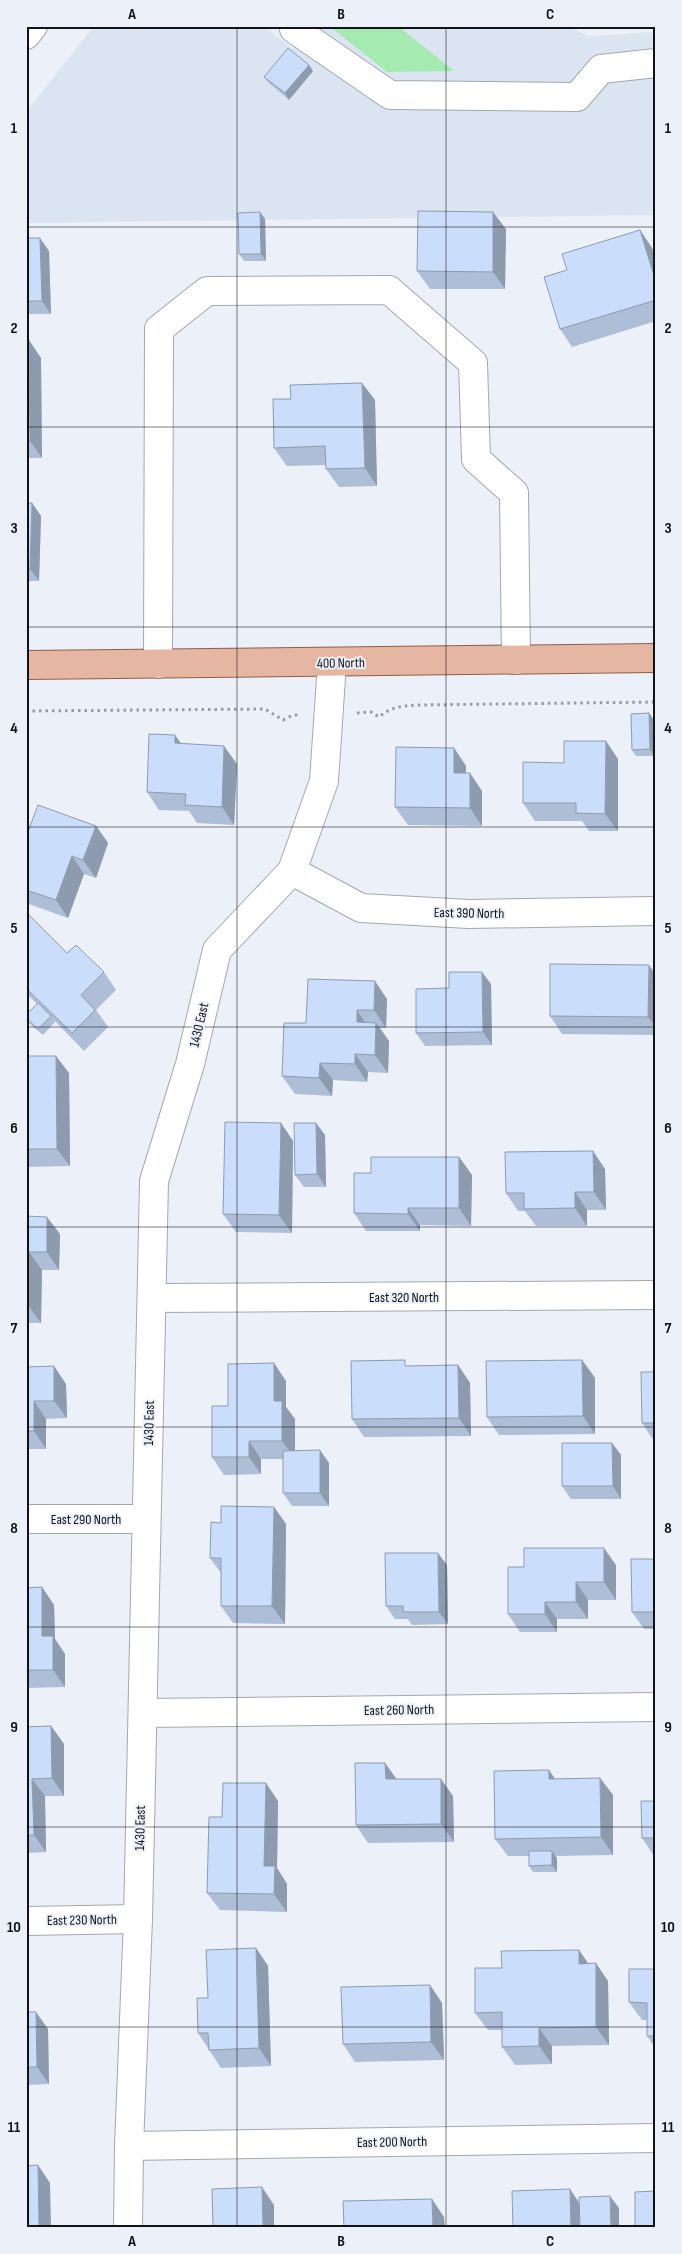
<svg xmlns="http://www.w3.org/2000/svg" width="682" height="2254" viewBox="0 0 682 2254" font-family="'Sofia Sans Condensed',sans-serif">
<rect width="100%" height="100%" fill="#ecf1f9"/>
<!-- built -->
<polygon fill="#dbe5f2" points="94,26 264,26 293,49 316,26 568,26 588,36 656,32 656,215 26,223 26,112"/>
<!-- green -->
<polygon fill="#a4eab1" points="336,26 398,26 454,71 387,72 333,29"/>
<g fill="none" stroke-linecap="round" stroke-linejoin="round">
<defs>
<g id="minor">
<polyline points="294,29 390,95 577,97 601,69 656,63"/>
<polyline points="26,35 33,26"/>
<polyline points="158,664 159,329 207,291 389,290 473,363 476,459 514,493 516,660"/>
<polyline points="292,871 361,908 469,914 656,911"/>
<polyline points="152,1298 656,1295"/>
<polyline points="26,1519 146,1519"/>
<polyline points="143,1713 656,1707"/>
<polyline points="26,1921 138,1919"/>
<polyline points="129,2146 656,2138"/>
<polyline points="128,2228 129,2146 138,1919 154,1181 190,1064 217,950 292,871 324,781 332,663"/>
</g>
<polyline id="major" points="26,665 656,658"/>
</defs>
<!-- minor casing -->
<use href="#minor" stroke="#a3a8af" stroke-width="30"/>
<!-- major casing -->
<use href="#major" stroke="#8f5e48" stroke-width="30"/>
<!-- path -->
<g stroke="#989ba1" stroke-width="3" stroke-dasharray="2.5 4" stroke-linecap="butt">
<polyline points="26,711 265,709 283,720 293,715 301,715"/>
<path d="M357 713 371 712 379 717C391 707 401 706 417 705L656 702"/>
</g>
<!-- minor -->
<use href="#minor" stroke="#fff" stroke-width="28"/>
<!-- major -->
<use href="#major" stroke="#e5b6a1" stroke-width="28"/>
</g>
<!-- wall -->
<g fill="#aebed7">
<polygon points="313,71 289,100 269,83 264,77"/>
<polygon points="260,212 265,219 266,261 244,261 239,254"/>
<polygon points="506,229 505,289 430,289 417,271"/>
<polygon points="640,230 652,248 656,260 656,321 572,347 560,329"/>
<polygon points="26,238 49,251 51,314 26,314"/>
<polygon points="26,340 41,358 42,458 26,458"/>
<polygon points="375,400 377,486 339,487 326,469 326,465 287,466 274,448"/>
<polygon points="26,503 32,503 41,516 39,581 26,581"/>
<polygon points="649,713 654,720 654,756 636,756 632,750"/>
<polygon points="181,744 237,764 234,825 197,823 189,811 159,810 147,792"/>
<polygon points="454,748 466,766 466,773 482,791 482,826 408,825 395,807"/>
<polygon points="618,759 618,831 589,831 582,821 535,821 523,803 564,763"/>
<polygon points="96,826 108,843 96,878 84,874 68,918 26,903 26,837"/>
<polygon points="26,918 67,953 104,972 116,990 96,1010 108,1027 84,1051 54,1020 55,1022 43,1035 29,1023 26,1018 26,1015 37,1004 26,993"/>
<polygon points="656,975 656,1035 562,1034 550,1016"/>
<polygon points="491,984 492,1045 425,1046 416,1033 449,988"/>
<polygon points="387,999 386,1028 380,1028 389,1041 388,1073 368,1072 367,1082 333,1080 332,1096 295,1094 282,1076 306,1023"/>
<polygon points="26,1056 69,1073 70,1166 26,1167"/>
<polygon points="281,1123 293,1141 292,1233 236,1232 223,1214"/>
<polygon points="316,1123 325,1135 326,1187 304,1187 295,1175"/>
<polygon points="459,1157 472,1175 471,1226 420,1225 420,1231 366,1231 354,1213 371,1173"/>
<polygon points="605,1169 606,1210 587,1210 587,1226 536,1226 525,1211 518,1211 506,1193"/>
<polygon points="26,1216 60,1234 59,1270 42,1270 41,1323 26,1323"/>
<polygon points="582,1360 595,1378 595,1434 499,1435 487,1417"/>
<polygon points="458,1365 470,1383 471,1436 364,1437 352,1419 409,1366"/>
<polygon points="26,1367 66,1384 67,1418 46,1419 46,1449 26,1449"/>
<polygon points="656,1372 656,1441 654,1441 642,1423"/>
<polygon points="286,1381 286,1407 295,1419 295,1451 329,1463 329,1506 292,1506 283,1493 283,1459 261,1459 261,1474 224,1475 212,1457 228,1406"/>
<polygon points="612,1443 621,1455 621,1499 571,1499 562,1486"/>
<polygon points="274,1507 286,1524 285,1624 233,1623 221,1606 221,1573 210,1558 221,1523"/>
<polygon points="656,1559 656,1629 644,1629 632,1612"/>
<polygon points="447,1565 448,1624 412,1625 408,1619 395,1619 386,1606"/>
<polygon points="616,1565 616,1600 588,1600 588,1619 557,1619 557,1632 520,1632 508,1614 508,1567"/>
<polygon points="42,1587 54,1605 55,1639 65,1654 65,1687 26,1688 26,1588"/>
<polygon points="51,1726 64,1744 64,1796 45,1796 46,1852 26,1853 26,1727"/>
<polygon points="385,1763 396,1779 453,1796 454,1842 368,1843 356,1825"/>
<polygon points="549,1770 555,1779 600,1778 613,1795 613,1855 555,1856 557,1858 557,1872 533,1872 529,1866 529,1856 508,1856 495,1839"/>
<polygon points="278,1801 277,1868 287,1884 287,1912 220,1910 207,1893 222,1817"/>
<polygon points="656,1801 656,1856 654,1856 642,1838"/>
<polygon points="256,1948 268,1966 271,2066 221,2068 198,2033 208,1998"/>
<polygon points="579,1950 588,1963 608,1981 609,2045 552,2046 552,2064 515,2065 502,2047 502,2030 488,2030 475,2013 502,1968"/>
<polygon points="656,1969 656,2049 647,2036 647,2020 642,2020 629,2002"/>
<polygon points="430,1985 442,2003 444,2060 355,2062 343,2044"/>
<polygon points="26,2012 48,2029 49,2084 26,2085"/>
</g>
<!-- shaded-wall -->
<g fill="#8d9baf">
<polygon points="309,65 313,71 289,100 285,93"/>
<polygon points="260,212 265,219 266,261 261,254"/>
<polygon points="493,212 506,229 505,289 493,272"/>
<polygon points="640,230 652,248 656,260 656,282"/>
<polygon points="40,238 49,251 51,314 42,301"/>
<polygon points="29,340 41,358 42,458 30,441"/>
<polygon points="362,383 375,400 377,486 365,468"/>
<polygon points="32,503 41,516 39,581 30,569"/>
<polygon points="649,713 654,720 654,756 650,749"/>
<polygon points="175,735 188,753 175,743"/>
<polygon points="606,741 618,759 618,831 605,814"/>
<polygon points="224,746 237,764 234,825 222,807"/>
<polygon points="454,748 466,766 466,791 454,773"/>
<polygon points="470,773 482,791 482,826 470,808"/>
<polygon points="96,826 108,843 96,878 83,860"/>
<polygon points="72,856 84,874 68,918 56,900"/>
<polygon points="649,965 656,975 656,1027 648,1017"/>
<polygon points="482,972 491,984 492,1045 483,1032"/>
<polygon points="375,981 387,999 386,1028 374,1010"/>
<polygon points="357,1010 369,1028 357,1022"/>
<polygon points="376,1023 389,1041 388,1073 375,1055"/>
<polygon points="355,1054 368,1072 367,1082 355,1064"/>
<polygon points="56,1056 69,1073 70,1166 57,1149"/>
<polygon points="320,1063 333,1080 332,1096 319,1078"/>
<polygon points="281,1123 293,1141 292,1233 279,1215"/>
<polygon points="316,1123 325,1135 326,1187 317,1174"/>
<polygon points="593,1151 605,1169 606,1210 594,1192"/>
<polygon points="459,1157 472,1175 471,1226 459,1208"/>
<polygon points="575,1192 587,1210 587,1226 575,1208"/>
<polygon points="408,1208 420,1225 420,1231 408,1214"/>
<polygon points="47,1217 60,1234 59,1270 47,1252"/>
<polygon points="29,1252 42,1270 41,1323 28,1305"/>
<polygon points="582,1360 595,1378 595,1434 583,1416"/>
<polygon points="274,1363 286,1381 286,1407 295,1419 295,1458 282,1441 274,1401"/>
<polygon points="458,1365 470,1383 471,1436 459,1418"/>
<polygon points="54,1366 66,1384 67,1418 54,1401"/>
<polygon points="34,1401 46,1419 46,1449 34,1431"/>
<polygon points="249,1441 261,1459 261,1474 249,1457"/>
<polygon points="612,1443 621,1455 621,1499 613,1486"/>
<polygon points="320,1450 329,1463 329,1506 320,1493"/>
<polygon points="274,1507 286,1524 285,1624 272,1606"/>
<polygon points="604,1548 616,1565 616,1600 604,1582"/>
<polygon points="438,1553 447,1565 448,1624 439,1612"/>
<polygon points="576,1582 588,1600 588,1619 576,1602"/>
<polygon points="42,1587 54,1605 55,1639 65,1654 65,1687 53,1670 42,1636"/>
<polygon points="545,1602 557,1619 557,1632 545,1614"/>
<polygon points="51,1726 64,1744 64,1796 52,1778"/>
<polygon points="385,1763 398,1781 386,1779"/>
<polygon points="549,1770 561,1788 549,1779"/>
<polygon points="600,1778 613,1795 613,1855 601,1837"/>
<polygon points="32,1779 45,1796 46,1852 34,1835"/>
<polygon points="441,1779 453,1796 454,1842 441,1824"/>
<polygon points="266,1783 278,1801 277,1868 287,1884 287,1912 274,1894 264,1866"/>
<polygon points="552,1851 557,1858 557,1872 552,1865"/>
<polygon points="256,1948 268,1966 271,2066 259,2048"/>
<polygon points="579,1950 591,1968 579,1964"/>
<polygon points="596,1963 608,1981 609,2045 596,2027"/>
<polygon points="430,1985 442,2003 444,2060 431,2042"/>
<polygon points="36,2012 48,2029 49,2084 37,2067"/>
<polygon points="539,2028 552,2046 552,2064 539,2046"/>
<polygon points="38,2165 50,2183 51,2228 39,2228"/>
<polygon points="262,2187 274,2205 274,2228 263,2228"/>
<polygon points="570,2189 582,2207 583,2228 571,2228"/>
<polygon points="610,2196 619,2208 619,2228 611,2228"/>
<polygon points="432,2199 444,2217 445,2228 433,2228"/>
</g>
<!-- building -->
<g fill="#caddfa" stroke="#8d9baf">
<polygon points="288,48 309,65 285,93 264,77"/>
<polygon points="418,211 493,212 493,272 417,271"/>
<polygon points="260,212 261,254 239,254 238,213"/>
<polygon points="640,230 656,282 656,300 560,329 544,277 567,270 562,254"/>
<polygon points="26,238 40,238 42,301 26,301"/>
<polygon points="26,340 29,340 30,441 26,441"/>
<polygon points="362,383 365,468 326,469 325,446 274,448 273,399 291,399 290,385"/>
<polygon points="26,503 32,503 30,569 26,568"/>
<polygon points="649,713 650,749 632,750 631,714"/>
<polygon points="149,734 175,735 175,743 224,746 222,807 185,805 186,794 147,792"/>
<polygon points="564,741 606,741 605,814 576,813 576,803 523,803 523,762 564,763"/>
<polygon points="396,747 454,748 454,773 470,773 470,808 395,807"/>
<polygon points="38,805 96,826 83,860 72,856 56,900 26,890 26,837"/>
<polygon points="29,915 67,953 76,945 104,972 81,995 95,1010 72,1033 26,988 26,918"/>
<polygon points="550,964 649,965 648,1017 550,1016"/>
<polygon points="449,972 482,972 483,1032 416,1033 416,989 449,988"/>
<polygon points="308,979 375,981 374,1010 357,1010 357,1022 376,1023 375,1055 355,1054 355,1064 320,1063 319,1078 282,1076 284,1023 306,1023"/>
<polygon points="38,1003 51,1016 38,1029 26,1018 26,1015"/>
<polygon points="26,1056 56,1056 57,1149 26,1149"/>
<polygon points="225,1122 281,1123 279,1215 223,1214"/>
<polygon points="294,1123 316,1123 317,1174 295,1175"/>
<polygon points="593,1151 594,1192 575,1192 575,1208 524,1209 524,1193 506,1193 505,1152"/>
<polygon points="371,1157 459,1157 459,1208 408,1208 408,1214 354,1213 354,1173 371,1173"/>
<polygon points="26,1216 47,1217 47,1252 29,1252 28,1305 26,1305"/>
<polygon points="405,1360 405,1366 458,1365 459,1418 352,1419 351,1361"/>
<polygon points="582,1360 583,1416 487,1417 486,1361"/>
<polygon points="274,1363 274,1401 282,1401 282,1441 249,1441 249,1457 212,1457 212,1406 228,1406 228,1364"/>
<polygon points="54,1366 54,1401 34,1401 34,1431 26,1431 26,1367"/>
<polygon points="641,1372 656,1372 656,1423 642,1423"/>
<polygon points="562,1443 612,1443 613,1486 562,1486"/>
<polygon points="320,1450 320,1493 283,1493 283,1451"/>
<polygon points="221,1506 274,1507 272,1606 221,1606 221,1558 210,1558 211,1522 221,1523"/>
<polygon points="524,1548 604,1548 604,1582 576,1582 576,1602 545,1602 545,1614 508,1614 508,1567 524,1567"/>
<polygon points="385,1553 438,1553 439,1612 403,1612 403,1606 386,1606"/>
<polygon points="631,1559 656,1559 656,1612 632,1612"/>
<polygon points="42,1587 42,1636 53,1636 53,1670 26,1670 26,1588"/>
<polygon points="51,1726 52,1778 32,1779 34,1835 26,1835 26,1727"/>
<polygon points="355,1763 385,1763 386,1779 441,1779 441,1824 356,1825"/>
<polygon points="549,1770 549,1779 600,1778 601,1837 495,1839 494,1771"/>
<polygon points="223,1783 266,1783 264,1866 275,1866 274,1894 207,1893 209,1817 222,1817"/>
<polygon points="641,1801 656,1801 656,1838 642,1838"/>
<polygon points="529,1851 552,1851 552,1865 529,1866"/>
<polygon points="256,1948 259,2048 209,2050 208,2033 198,2033 197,1998 208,1998 206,1950"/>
<polygon points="579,1950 579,1964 596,1963 596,2027 539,2028 539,2046 502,2047 502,2012 475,2013 475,1968 502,1968 501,1951"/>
<polygon points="629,1969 656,1969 656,2036 647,2036 647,2003 629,2002"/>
<polygon points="430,1985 431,2042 343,2044 341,1987"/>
<polygon points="26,2012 36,2012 37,2067 26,2067"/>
<polygon points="38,2165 39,2228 26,2228 26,2166"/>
<polygon points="262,2187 263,2228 213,2228 212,2189"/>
<polygon points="570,2189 571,2228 513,2228 512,2191"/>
<polygon points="656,2191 656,2228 635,2228 635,2192"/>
<polygon points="610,2196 611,2228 580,2228 579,2197"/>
<polygon points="432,2199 433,2228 344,2228 343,2201"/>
</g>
<!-- grid -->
<path fill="none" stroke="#121316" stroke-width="1" stroke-opacity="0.55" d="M237 26V2228M446 26V2228M26 227H656M26 427H656M26 627H656M26 827H656M26 1027H656M26 1227H656M26 1427H656M26 1627H656M26 1827H656M26 2027H656"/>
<g text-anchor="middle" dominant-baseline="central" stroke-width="4" stroke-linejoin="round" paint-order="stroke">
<!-- street labels -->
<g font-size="14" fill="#121316" stroke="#ecf1f9">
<text transform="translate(341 663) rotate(-1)">400 North</text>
<text transform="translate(469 913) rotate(1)">East 390 North</text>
<text transform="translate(199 1025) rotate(-77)">1430 East</text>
<text x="404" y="1297">East 320 North</text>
<text transform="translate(149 1423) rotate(-89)">1430 East</text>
<text x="86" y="1519">East 290 North</text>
<text transform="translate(399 1710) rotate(-1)">East 260 North</text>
<text transform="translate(140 1828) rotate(-89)">1430 East</text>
<text transform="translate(82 1920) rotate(-1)">East 230 North</text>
<text transform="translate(392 2142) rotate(-1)">East 200 North</text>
</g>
</g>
<!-- border -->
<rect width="682" height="2254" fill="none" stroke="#ecf1f9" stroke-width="55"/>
<rect x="28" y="28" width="626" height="2198" fill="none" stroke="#121316" stroke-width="2"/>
<g font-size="16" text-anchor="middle" font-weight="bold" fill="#121316">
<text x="132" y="19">A</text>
<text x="341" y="19">B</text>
<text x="550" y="19">C</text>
<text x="14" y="133">1</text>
<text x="668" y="133">1</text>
<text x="14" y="333">2</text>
<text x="668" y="333">2</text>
<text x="14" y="533">3</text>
<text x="668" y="533">3</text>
<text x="14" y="733">4</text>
<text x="668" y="733">4</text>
<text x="14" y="933">5</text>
<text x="668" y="933">5</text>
<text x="14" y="1133">6</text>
<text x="668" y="1133">6</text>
<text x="14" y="1333">7</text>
<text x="668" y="1333">7</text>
<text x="14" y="1533">8</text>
<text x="668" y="1533">8</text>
<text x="14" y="1732">9</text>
<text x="668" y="1732">9</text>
<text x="14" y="1932">10</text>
<text x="668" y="1932">10</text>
<text x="14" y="2132">11</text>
<text x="668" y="2132">11</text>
<text x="132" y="2246">A</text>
<text x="341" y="2246">B</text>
<text x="550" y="2246">C</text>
</g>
</svg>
